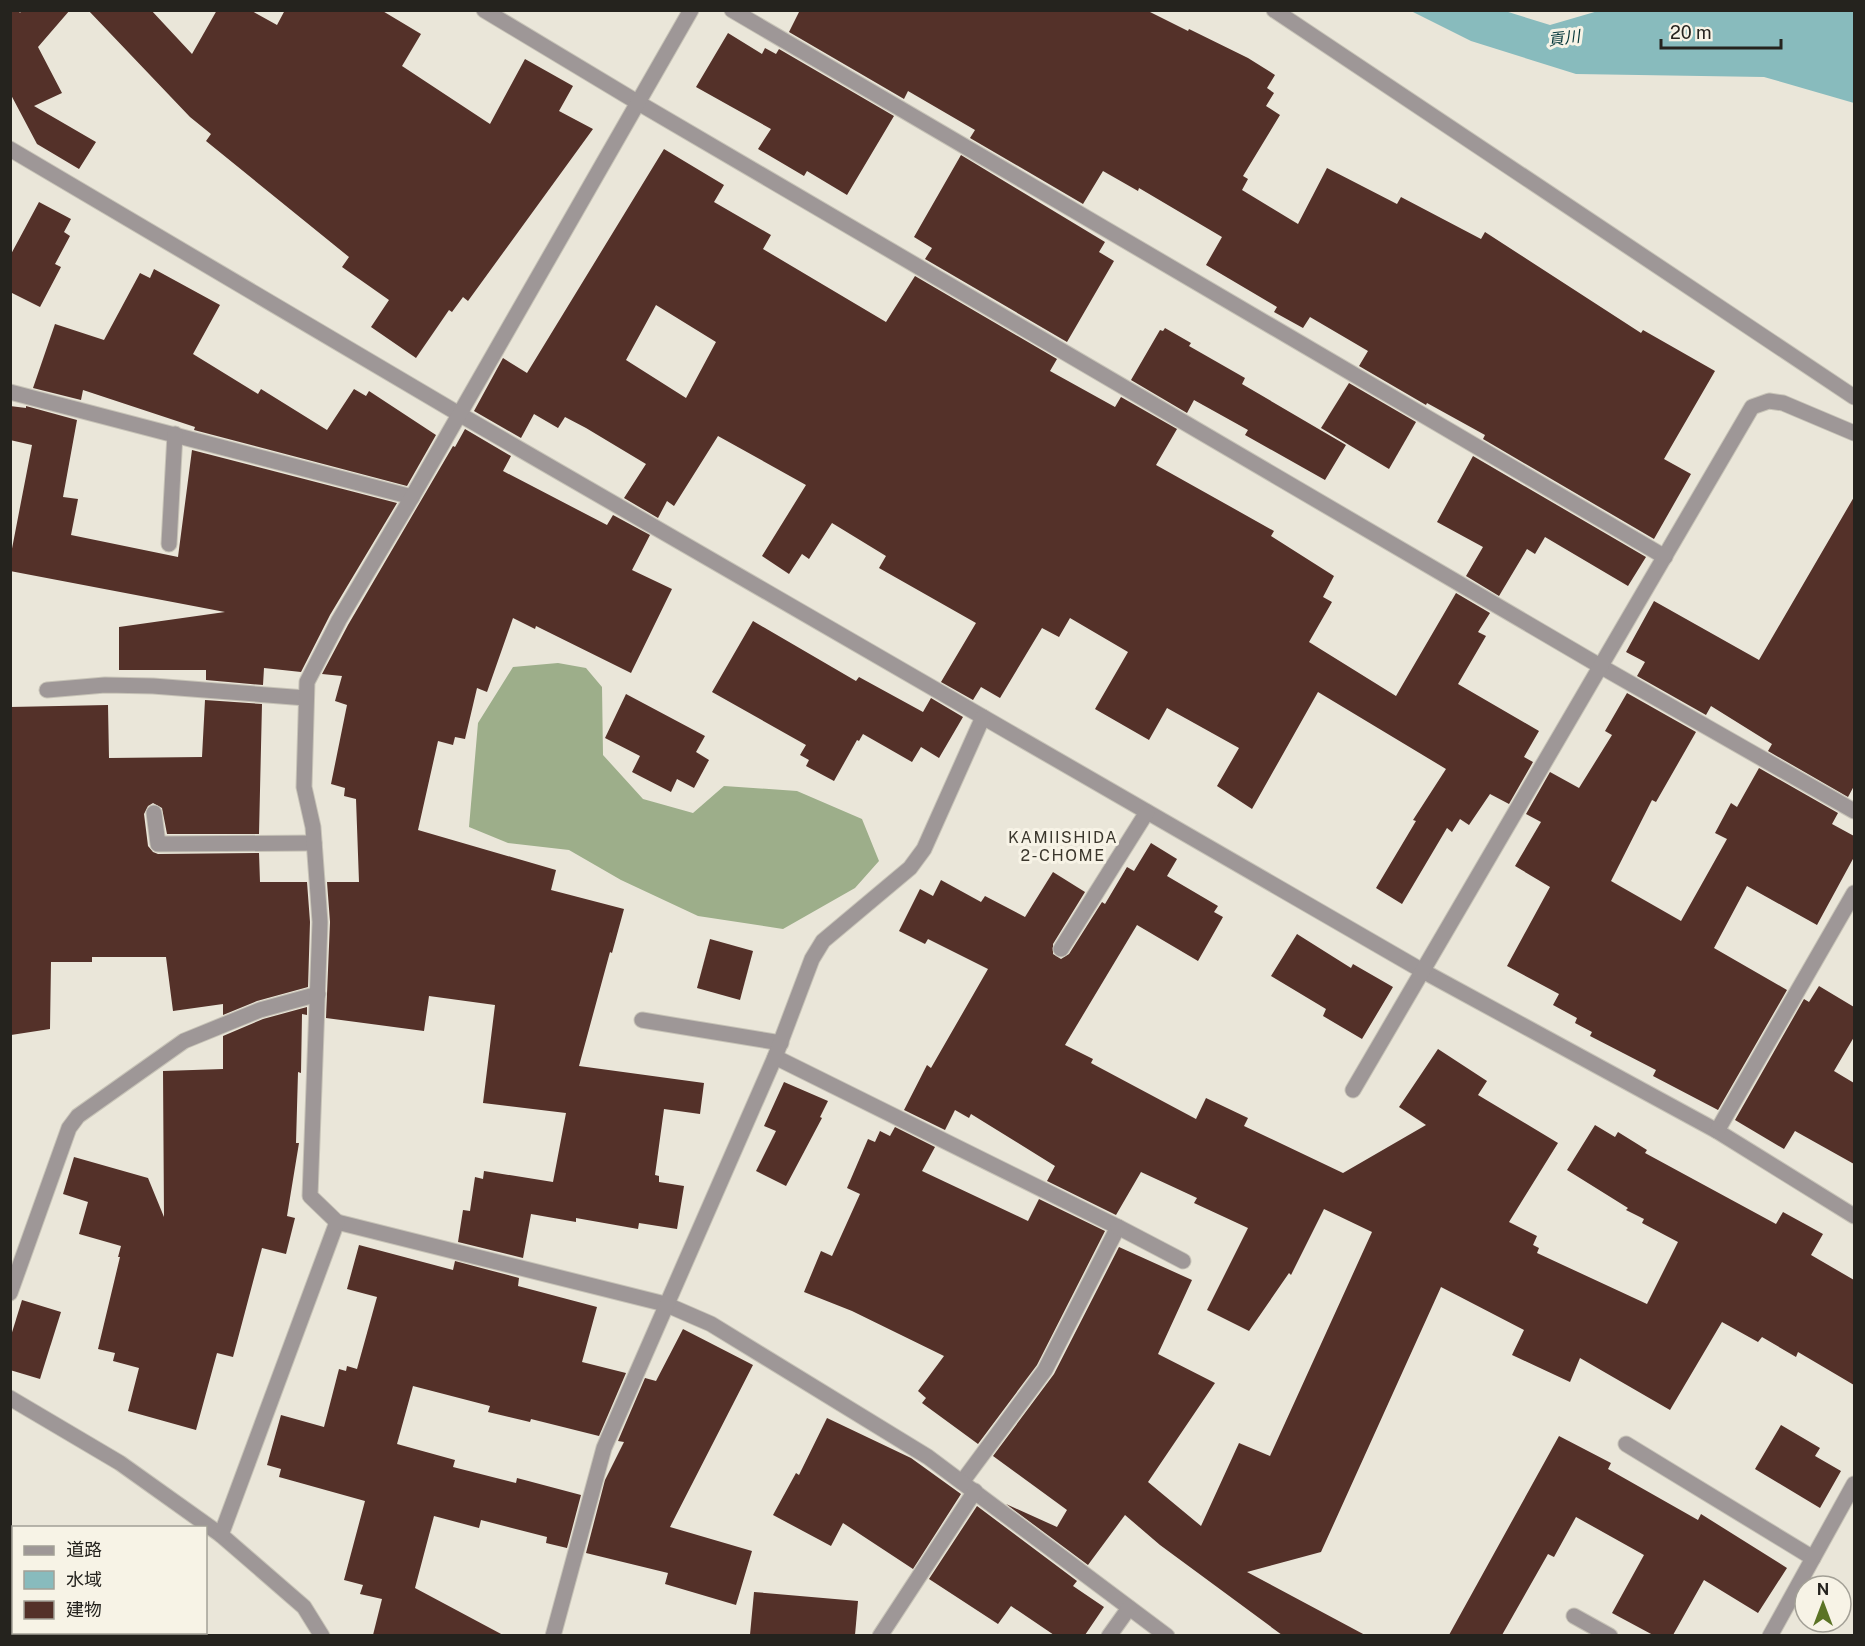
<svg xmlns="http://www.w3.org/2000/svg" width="1865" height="1646" viewBox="0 0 1865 1646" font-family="'Public Sans','Noto Sans JP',sans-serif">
<rect width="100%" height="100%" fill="#eae6d9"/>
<!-- forest -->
<polygon fill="#9dae8a" points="558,663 586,668 602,687 603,755 643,799 693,813 724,786 797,791 862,819 879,861 855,888 783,929 698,916 621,880 569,850 508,843 469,827 478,723 513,667"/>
<!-- water -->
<polygon fill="#88bbbd" points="1598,11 1854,11 1854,103 1764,77 1576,74 1471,41 1411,11 1505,11 1550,25"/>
<!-- building -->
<g fill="#543129" fill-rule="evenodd">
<polygon points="10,10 18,10 20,13 22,10 70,10 38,47 62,93 34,106 96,142 79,169 37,144 10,93"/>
<polygon points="88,10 151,10 192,54 217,10 250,10 277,25 285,10 381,10 421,34 402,66 490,124 525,59 573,86 559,111 593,129 468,301 463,297 452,312 449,310 416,358 371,327 389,300 342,267 349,257 206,141 211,134 190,117"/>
<polygon points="800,10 1146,10 1188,31 1189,29 1248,58 1275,75 1267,88 1274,93 1266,106 1280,115 1243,176 1248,179 1242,190 1298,224 1327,168 1397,204 1401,197 1481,239 1485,232 1641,333 1643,330 1715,371 1664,459 1691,474 1654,539 1483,439 1485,435 1427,403 1426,405 1359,366 1368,351 1310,317 1303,328 1274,312 1277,307 1206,265 1222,237 1139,188 1138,191 1103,171 1083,204 970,138 975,130 908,91 904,99 789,32"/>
<polygon points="728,33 762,54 765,48 776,54 779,49 894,116 847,195 807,171 804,176 758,149 771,129 696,87"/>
<path d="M664 149 724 185 714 202 771 235 763 249 886 322 915 276 1057 359 1050 371 1115 407 1121 397 1177 429 1156 465 1274 531 1271 536 1334 576 1323 597 1332 602 1309 642 1396 696 1456 593 1490 613 1478 632 1486 636 1458 684 1539 731 1524 757 1533 762 1509 804 1490 794 1469 825 1460 819 1452 832 1447 828 1402 904 1376 888 1416 821 1413 820 1446 769 1318 692 1252 809 1217 786 1239 748 1167 708 1149 740 1095 709 1128 652 1070 618 1059 637 1042 628 1000 698 981 687 973 700 941 682 976 623 879 568 886 556 832 523 809 559 802 554 789 574 762 556 806 485 718 436 674 506 667 501 658 518 624 498 646 464 586 428 565 417 558 428 534 414 521 438 474 411 503 358 527 373ZM656 305 716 342 686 398 626 360Z"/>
<polygon points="961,155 1105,242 1099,252 1114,261 1067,342 925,259 932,248 914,237"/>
<polygon points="39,202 71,219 64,232 70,236 55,264 61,267 40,307 10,292 10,256"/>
<polygon points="154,269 220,305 193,354 258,394 261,389 327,430 354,389 366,396 369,391 436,435 407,486 194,430 195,427 83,390 81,400 33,388 55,324 104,340 140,273 150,278"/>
<polygon points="1165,328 1191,343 1189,346 1245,378 1242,384 1346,445 1325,480 1245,435 1248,430 1194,400 1187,413 1131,380 1160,330 1163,331"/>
<polygon points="1349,383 1416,422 1389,469 1321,428"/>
<polygon points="10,406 26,408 26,406 77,420 63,497 78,499 71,535 178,557 192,450 397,503 330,615 301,672 264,668 263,685 206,680 206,670 119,670 119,627 225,612 10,571 10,559 32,445 10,440"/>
<polygon points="465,429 511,456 503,471 607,525 613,515 650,535 632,570 672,589 631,673 536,626 535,629 513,618 487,692 477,688 465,739 455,737 453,745 438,741 418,830 556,870 551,890 624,909 612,953 610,952 579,1066 704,1083 700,1114 664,1109 655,1175 659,1176 659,1182 684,1186 677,1229 639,1223 638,1229 576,1218 576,1222 531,1214 523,1258 458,1242 463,1210 470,1211 475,1177 483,1179 484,1171 553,1182 566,1113 483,1103 495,1005 429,996 424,1031 326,1018 330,922 327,882 359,882 356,799 344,796 345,788 331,784 347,705 335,701 342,676 322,674 348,625 453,446 455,447"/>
<polygon points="1473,456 1646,557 1628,586 1545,537 1535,554 1527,549 1499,596 1466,576 1483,547 1437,522"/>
<polygon points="1854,497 1854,786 1848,797 1768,751 1772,744 1711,706 1706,715 1637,676 1645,662 1626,652 1654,601 1759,660"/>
<polygon points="753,621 856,681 859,677 923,712 931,698 963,717 939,758 921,747 912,762 863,734 859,741 857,740 834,781 806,766 809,760 800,755 806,745 712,692"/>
<polygon points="1627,693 1696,732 1656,802 1652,800 1611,881 1681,921 1727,839 1715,833 1731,803 1737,807 1759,768 1838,813 1832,824 1854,836 1854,857 1817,925 1747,886 1714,948 1787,990 1718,1110 1653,1076 1656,1070 1590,1036 1592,1032 1575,1023 1577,1018 1553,1005 1559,994 1507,966 1550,887 1515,866 1541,822 1526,814 1550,772 1579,788 1612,735 1605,731"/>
<polygon points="626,694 705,736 696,752 709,760 694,788 677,779 671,792 632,772 640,756 605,738"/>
<polygon points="205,700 262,704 259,834 167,834 162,808 153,803 148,806 144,814 148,846 153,852 158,854 259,853 260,882 307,882 310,922 308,987 257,1001 223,1015 223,1004 173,1011 166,957 92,957 92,962 51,962 50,1029 11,1035 10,707 108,705 109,758 202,757"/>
<polygon points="1151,843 1177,859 1167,876 1218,906 1214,912 1223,917 1198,961 1137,925 1065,1045 1093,1059 1091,1063 1196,1119 1206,1098 1248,1118 1244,1126 1343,1173 1426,1125 1399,1107 1438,1049 1487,1081 1478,1095 1558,1143 1509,1222 1537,1236 1533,1245 1539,1248 1537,1253 1647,1304 1678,1242 1642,1223 1644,1219 1626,1210 1628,1208 1567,1170 1595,1125 1615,1137 1618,1132 1647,1150 1645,1153 1776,1224 1783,1212 1823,1234 1811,1255 1854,1280 1854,1385 1798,1352 1796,1357 1762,1337 1758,1342 1722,1322 1670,1410 1580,1358 1570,1382 1512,1355 1524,1330 1441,1287 1321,1552 1247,1572 1365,1635 1282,1635 1160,1545 1125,1515 1088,1565 1006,1504 1057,1527 1067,1510 993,1456 1054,1374 1119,1247 1192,1280 1158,1354 1215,1383 1148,1482 1201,1526 1239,1443 1270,1456 1372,1232 1324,1209 1291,1275 1289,1273 1249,1331 1207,1310 1248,1228 1194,1203 1197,1198 1141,1172 1116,1215 1047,1181 1055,1166 971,1114 969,1118 955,1110 945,1130 904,1110 927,1065 931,1068 988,969 928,939 925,944 899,931 920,889 933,896 941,880 981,902 985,896 1025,917 1053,872 1085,892 1053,944 1053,954 1061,959 1069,954 1102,902 1105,904 1127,867 1134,871"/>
<polygon points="1297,934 1351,968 1353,964 1393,987 1362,1039 1323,1016 1326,1009 1271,976"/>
<polygon points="710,939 753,951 740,1000 697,988"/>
<polygon points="1819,986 1854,1007 1854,1037 1834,1071 1854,1083 1854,1164 1795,1131 1784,1149 1735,1120 1804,999 1809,1002"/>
<polygon points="307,1007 307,1015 302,1014 301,1073 298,1072 296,1143 299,1143 287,1216 295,1218 286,1254 262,1248 233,1357 217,1353 196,1430 128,1411 139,1368 113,1361 115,1353 98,1349 120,1257 118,1257 121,1246 79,1234 88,1202 63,1194 74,1157 148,1178 164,1217 163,1071 223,1069 223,1036 263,1019"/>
<polygon points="784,1082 828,1101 820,1117 822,1118 786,1186 756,1171 776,1131 764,1126"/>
<polygon points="895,1127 935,1147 922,1171 1028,1221 1039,1199 1105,1231 1037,1365 978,1444 922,1403 926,1398 918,1391 944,1356 852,1311 804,1292 821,1251 832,1256 860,1194 847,1188 868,1139 875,1142 880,1131 890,1136"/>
<polygon points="359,1245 453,1270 455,1261 519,1278 518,1286 597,1307 582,1362 626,1373 599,1436 531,1419 530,1422 488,1412 490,1406 413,1386 397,1444 455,1460 453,1467 516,1483 517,1478 581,1495 567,1548 546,1543 547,1537 481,1520 479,1528 434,1516 415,1588 503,1635 373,1635 382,1599 360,1594 363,1585 344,1580 365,1501 279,1477 281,1469 267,1465 281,1415 324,1427 339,1369 346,1371 347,1366 357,1369 377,1297 347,1289"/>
<polygon points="22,1300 61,1312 40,1379 10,1370 10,1339"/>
<polygon points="683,1329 753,1365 670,1527 752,1551 736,1605 665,1584 668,1573 586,1553 605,1480 624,1442 618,1441 645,1378 656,1381"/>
<polygon points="827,1418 911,1458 961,1494 913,1569 843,1523 831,1546 773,1515 796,1473 799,1475"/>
<polygon points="1781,1425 1820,1448 1815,1456 1841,1471 1820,1508 1755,1469"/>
<polygon points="1559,1436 1611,1463 1608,1469 1698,1520 1701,1514 1787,1568 1758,1613 1704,1580 1673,1635 1653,1635 1612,1613 1644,1555 1576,1517 1554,1557 1548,1554 1502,1635 1449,1635"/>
<polygon points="977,1506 1077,1581 1073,1586 1104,1607 1085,1635 1054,1635 1011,1606 998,1624 929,1579"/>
<polygon points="754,1592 858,1601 855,1635 750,1635"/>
</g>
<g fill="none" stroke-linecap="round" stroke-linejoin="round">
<defs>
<g id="minor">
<polyline points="484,10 637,102 1600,666 1854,811"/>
<polyline points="732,10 1665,557"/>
<polyline points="1274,10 1854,397"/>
<polyline points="10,149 459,414 983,717 1421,970 1717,1131 1854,1216"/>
<polyline points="10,392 412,497"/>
<polyline points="169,544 175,434"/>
<polyline points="47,690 105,685 153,686 306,698"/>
<polyline points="154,813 158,844 314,843"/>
<polyline points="1061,949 1147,812"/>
<polyline points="642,1020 781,1043"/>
<polyline points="775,1057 1118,1227 1045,1370 962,1482"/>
<polyline points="1353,1090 1752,407 1769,401 1783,403 1854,433"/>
<polyline points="1717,1131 1854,893"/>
<polyline points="337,1222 665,1304 711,1324 928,1457 1167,1636"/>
<polyline points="1118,1227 1183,1261"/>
<polyline points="10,1293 69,1128 78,1116 184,1041 260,1010 318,994"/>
<polyline points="10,1398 120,1463 221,1535 304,1607 322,1636"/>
<polyline points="1626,1444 1813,1558"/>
<polyline points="221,1535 337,1222 310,1196 320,922 313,827 304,787 307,682 339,620 412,497 691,10"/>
<polyline points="1574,1616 1610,1636"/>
<polyline points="553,1636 604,1448 775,1057 812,959 823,941 910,868 924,849 983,717"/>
<polyline points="880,1636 975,1491"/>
<polyline points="1109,1636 1129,1608"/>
<polyline points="1770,1636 1854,1484"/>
</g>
</defs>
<!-- minor casing -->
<use href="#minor" stroke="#c7c3b7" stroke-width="17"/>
<!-- minor -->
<use href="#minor" stroke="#9e9797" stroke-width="15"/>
</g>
<g text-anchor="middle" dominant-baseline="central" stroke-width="6" stroke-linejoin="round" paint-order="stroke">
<!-- water labels -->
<g font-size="16" font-style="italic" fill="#023538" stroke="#f7f3e6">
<text transform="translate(1564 38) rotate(-7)">貢川</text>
</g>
<!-- neighbourhood labels -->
<g font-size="16" letter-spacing="1.5" fill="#3b372d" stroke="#f7f3e6">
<text x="1063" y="837">KAMIISHIDA<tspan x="1063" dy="18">2-CHOME</tspan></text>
</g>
</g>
<!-- border -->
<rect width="1865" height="1646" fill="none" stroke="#25231e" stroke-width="24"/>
<!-- legend -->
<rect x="12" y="1526" width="195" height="108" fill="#f7f3e6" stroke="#a3a096" stroke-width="1.5"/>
<rect x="24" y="1546" width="30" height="9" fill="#9e9797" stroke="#a3a096" stroke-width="1.5"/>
<text x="66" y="1556" font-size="18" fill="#25231e">道路</text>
<rect x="24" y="1571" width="30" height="18" fill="#88bbbd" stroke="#a3a096" stroke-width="1.5"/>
<text x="66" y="1586" font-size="18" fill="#25231e">水域</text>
<rect x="24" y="1601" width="30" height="18" fill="#543129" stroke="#a3a096" stroke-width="1.5"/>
<text x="66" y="1616" font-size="18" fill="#25231e">建物</text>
<!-- north arrow -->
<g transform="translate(1823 1604)"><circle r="28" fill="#f7f3e6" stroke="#a3a096" stroke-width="1.5"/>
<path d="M0-4.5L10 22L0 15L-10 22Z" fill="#5b7325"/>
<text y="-9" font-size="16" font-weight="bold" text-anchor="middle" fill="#25231e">N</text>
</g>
<!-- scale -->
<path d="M1661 39v9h120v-9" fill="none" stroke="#25231e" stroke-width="3"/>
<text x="1670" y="39" font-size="18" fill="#25231e" stroke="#f7f3e6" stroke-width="4.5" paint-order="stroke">20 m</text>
</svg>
